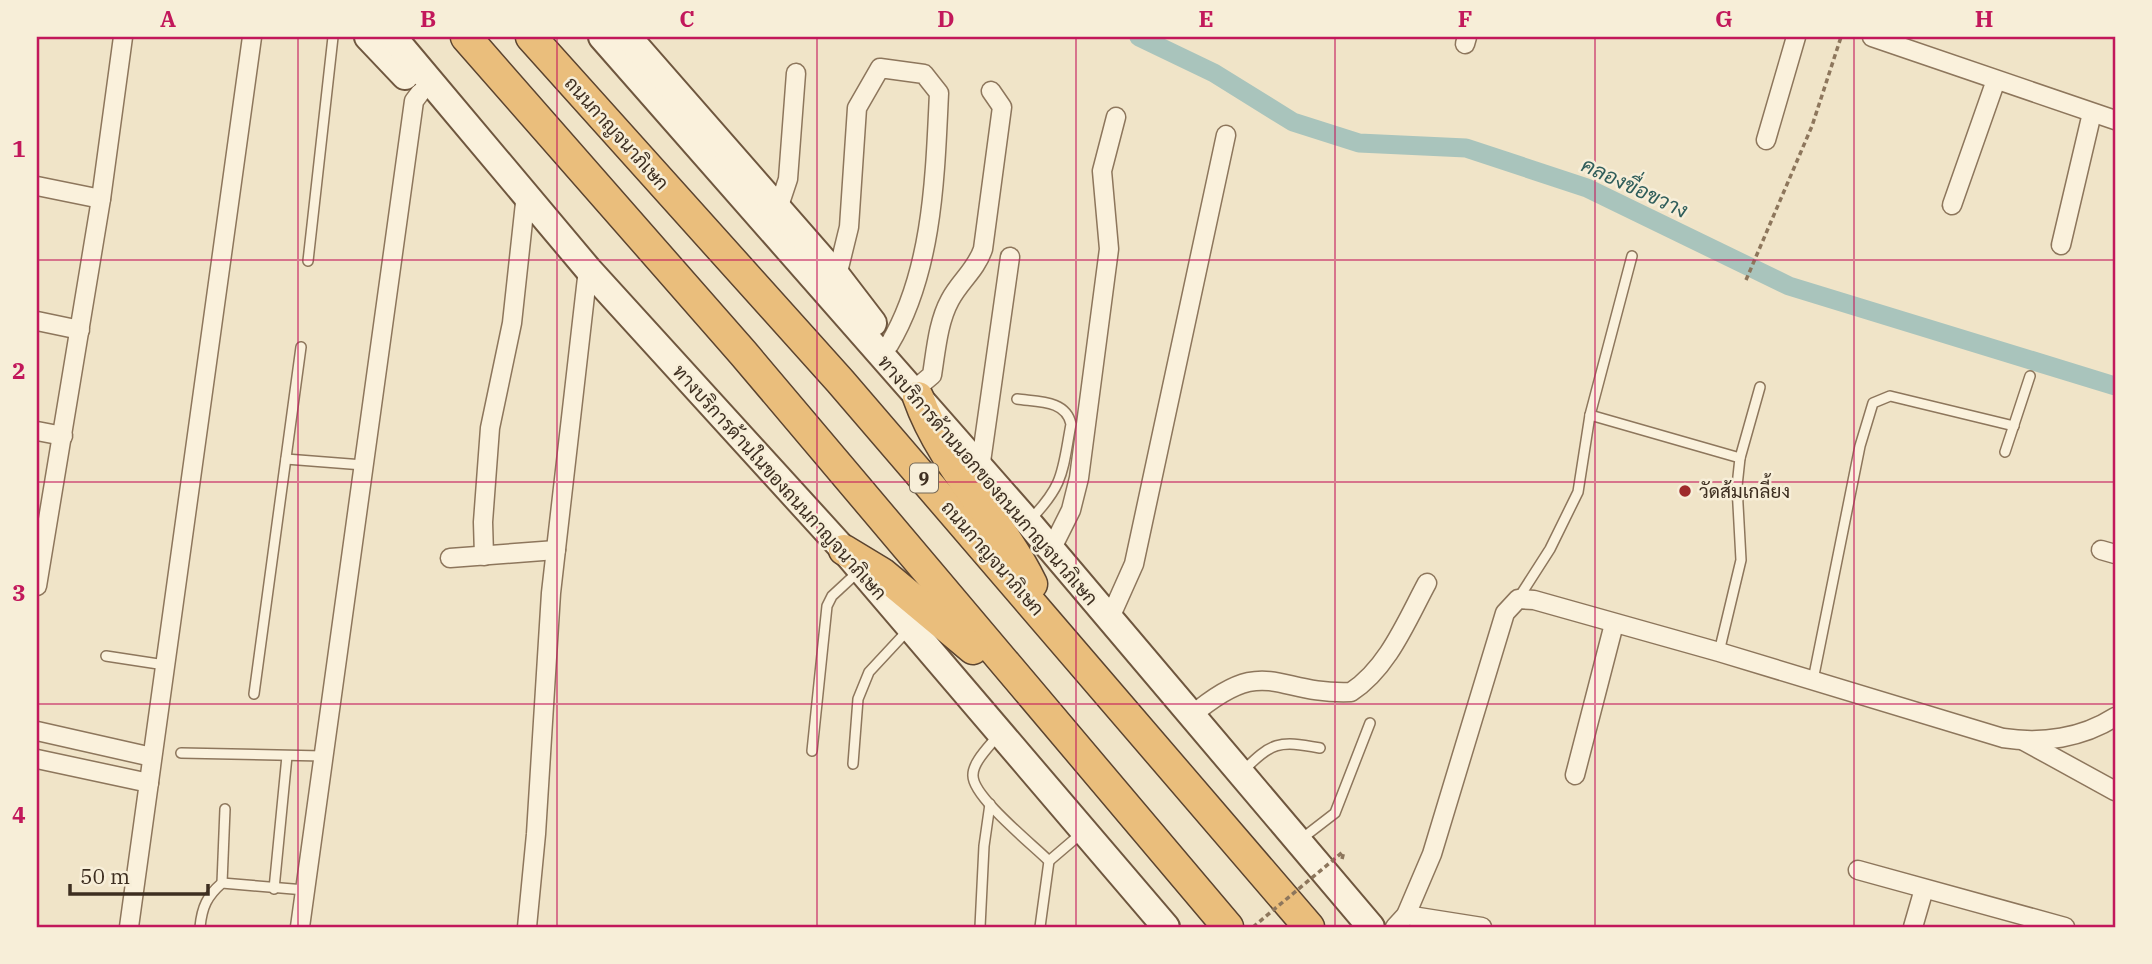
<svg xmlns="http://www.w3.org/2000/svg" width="2152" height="964" viewBox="0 0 2152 964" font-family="'IBM Plex Serif',Sarabun,serif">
<rect width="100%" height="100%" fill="#f0e4c8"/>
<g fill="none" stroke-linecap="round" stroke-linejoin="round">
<!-- canal -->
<polyline stroke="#a9c4bc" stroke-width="19" points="1139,37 1214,73 1293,122 1359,143 1466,148 1587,188 1789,286 2115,386"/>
<defs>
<g id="service">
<polyline points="308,261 333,37"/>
<path d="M1017 399C1038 402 1066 400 1071 424 1062 472 1065 484 1029 521"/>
<polyline points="1590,415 1740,458 1737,486 1741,560 1719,652"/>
<polyline points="2005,452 2030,376"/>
<polyline points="1740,458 1760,387"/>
<polyline points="286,459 363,465"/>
<polyline points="1518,599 1550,549 1578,492 1590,415 1632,256"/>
<polyline points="106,656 165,665"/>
<polyline points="1813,680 1860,446 1873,403 1890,396 2014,426"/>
<polyline points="254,694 301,347"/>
<path d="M999 734C991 745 972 762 973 776 973 797 1033 845 1049 861L1083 832"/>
<polyline points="812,751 827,606 832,596 859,571"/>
<polyline points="181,753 323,756"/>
<polyline points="853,764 858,699 869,672 909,629"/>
<path d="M1242 772C1272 742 1278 740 1320 748"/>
<polyline points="1300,840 1335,813 1370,723"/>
<polyline points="222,883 225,809"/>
<polyline points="274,889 287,756"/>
<path d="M200 927C202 907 207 896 222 883L305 890"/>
<polyline points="980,927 984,846 990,804"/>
<polyline points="1040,927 1049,861"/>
</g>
<g id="minor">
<polyline points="1872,37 2115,120"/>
<polyline points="1465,44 1467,37"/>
<polyline points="1766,140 1796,37"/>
<polyline points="37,186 101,199"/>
<polyline points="1952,205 1996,80"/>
<polyline points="778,209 788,179 796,73"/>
<polyline points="2061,245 2092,113"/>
<path d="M837 276 849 227 857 108 880 68 924 74 939 93C935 177 933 271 889 345"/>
<polyline points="37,321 80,330"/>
<path d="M913 391 932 375C936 350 938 322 950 300 960 281 976 270 983 249L1002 107 991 91"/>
<polyline points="37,431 63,436"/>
<polyline points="980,469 1010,257"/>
<polyline points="1051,550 1071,510 1079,478 1109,249 1102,171 1116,117"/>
<polyline points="2101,550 2115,554"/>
<polyline points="484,556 483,522 490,428 512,323 525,203"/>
<polyline points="450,558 556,550"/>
<polyline points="37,586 101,199 123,37"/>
<polyline points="1109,620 1134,564 1226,135"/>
<path d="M1191 716C1267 652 1273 695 1351 692 1388 668 1407 620 1427 583"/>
<polyline points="37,731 152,757"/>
<polyline points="2024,741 2115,791"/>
<polyline points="37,759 149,783"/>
<polyline points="1575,775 1614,624"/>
<polyline points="1858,870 2065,927"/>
<polyline points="1406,915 1482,927"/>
<polyline points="129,927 252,37"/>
<polyline points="300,927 414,101 420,93"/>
<polyline points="527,927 536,834 551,593 588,269"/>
<path d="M1395 927 1406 915 1432 854 1505 613 1518 599 1534 600 1719 652 2003 738C2042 744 2082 738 2115 717"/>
<polyline points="1913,927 1924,889"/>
</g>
<g id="secondary">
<polyline points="368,37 405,76"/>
<polyline points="393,37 588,269 844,550 1166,927"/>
<polyline points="602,37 1028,522 1371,927"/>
<polyline points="628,37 837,276 873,323"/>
</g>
<g id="trunk">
<polyline points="466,37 743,353 1228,927"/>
<polyline points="531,37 840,381 1309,927"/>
<path d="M918 397C943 468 1000 518 1032 584"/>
<polyline points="844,550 882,573 973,649"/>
</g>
</defs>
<!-- service casing -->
<use href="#service" stroke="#8d765c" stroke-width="12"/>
<!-- minor casing -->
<use href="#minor" stroke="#8d765c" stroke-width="21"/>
<!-- secondary casing -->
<use href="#secondary" stroke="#6f573f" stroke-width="30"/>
<!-- trunk casing -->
<use href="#trunk" stroke="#5b4430" stroke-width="33"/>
<!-- path -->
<g stroke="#8d765c" stroke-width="3.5" stroke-dasharray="5 3.5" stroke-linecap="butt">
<polyline points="1746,280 1812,126 1841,37"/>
<polyline points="1342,859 1344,851"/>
</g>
<!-- service -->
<use href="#service" stroke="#faf1dc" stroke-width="9"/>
<!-- minor -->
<use href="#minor" stroke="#faf1dc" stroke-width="18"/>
<!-- secondary -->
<use href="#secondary" stroke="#faf1dc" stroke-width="26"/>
<!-- trunk -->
<use href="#trunk" stroke="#eabe7c" stroke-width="30"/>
<!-- path-bridge -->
<polyline stroke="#8d765c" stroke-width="3.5" stroke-dasharray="5 3.5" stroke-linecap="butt" points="1253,927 1344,851"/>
</g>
<!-- grid -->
<path fill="none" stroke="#c2185b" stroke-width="2" stroke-opacity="0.55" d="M298 37V927M557 37V927M817 37V927M1076 37V927M1335 37V927M1595 37V927M1854 37V927M37 260H2115M37 482H2115M37 704H2115"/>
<!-- markers -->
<circle fill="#9e2a2b" stroke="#f7eed8" stroke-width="2.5" cx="1685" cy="491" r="7"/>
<g text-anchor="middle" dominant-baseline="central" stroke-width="5" stroke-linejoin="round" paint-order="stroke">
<!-- shield labels -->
<rect fill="#f7eed8" stroke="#756857" stroke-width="2" x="910" y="463.5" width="28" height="29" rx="5"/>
<g font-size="18" font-weight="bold" fill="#3d2e20">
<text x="924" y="478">9</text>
</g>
<!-- street labels -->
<g font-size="19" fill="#3d2e20" stroke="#f7eed8">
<text transform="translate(617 133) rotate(48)">ถนนกาญจนาภิเษก</text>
<text transform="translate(988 480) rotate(49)">ทางบริการด้านนอกของถนนกาญจนาภิเษก</text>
<text transform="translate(780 482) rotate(48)">ทางบริการด้านในของถนนกาญจนาภิเษก</text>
<text transform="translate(993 558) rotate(49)">ถนนกาญจนาภิเษก</text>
</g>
<!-- poi labels -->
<g font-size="19" fill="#3d2e20" stroke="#f7eed8" text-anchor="start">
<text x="1699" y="491">วัดส้มเกลี้ยง</text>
</g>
<!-- water labels -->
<g font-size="21" font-style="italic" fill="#2f5d5a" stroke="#f7eed8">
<text transform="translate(1635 187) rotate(25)">คลองขื่อขวาง</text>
</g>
</g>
<!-- border -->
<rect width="2152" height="964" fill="none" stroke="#f7eed8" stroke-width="77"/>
<!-- scale -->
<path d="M70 884v10h138v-10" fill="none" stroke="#3d2e20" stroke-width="3.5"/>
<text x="80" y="884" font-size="21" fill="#3d2e20" stroke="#f7eed8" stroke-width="5" paint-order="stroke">50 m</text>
<rect x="38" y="38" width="2076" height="888" fill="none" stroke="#c2185b" stroke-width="2.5"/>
<g font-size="23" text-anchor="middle" font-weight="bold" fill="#c2185b">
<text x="168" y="27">A</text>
<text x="428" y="27">B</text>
<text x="687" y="27">C</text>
<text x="946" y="27">D</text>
<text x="1206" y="27">E</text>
<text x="1465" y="27">F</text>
<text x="1724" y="27">G</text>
<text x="1984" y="27">H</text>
<text x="19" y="157">1</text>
<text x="19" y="379">2</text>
<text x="19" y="601">3</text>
<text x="19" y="823">4</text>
</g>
</svg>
